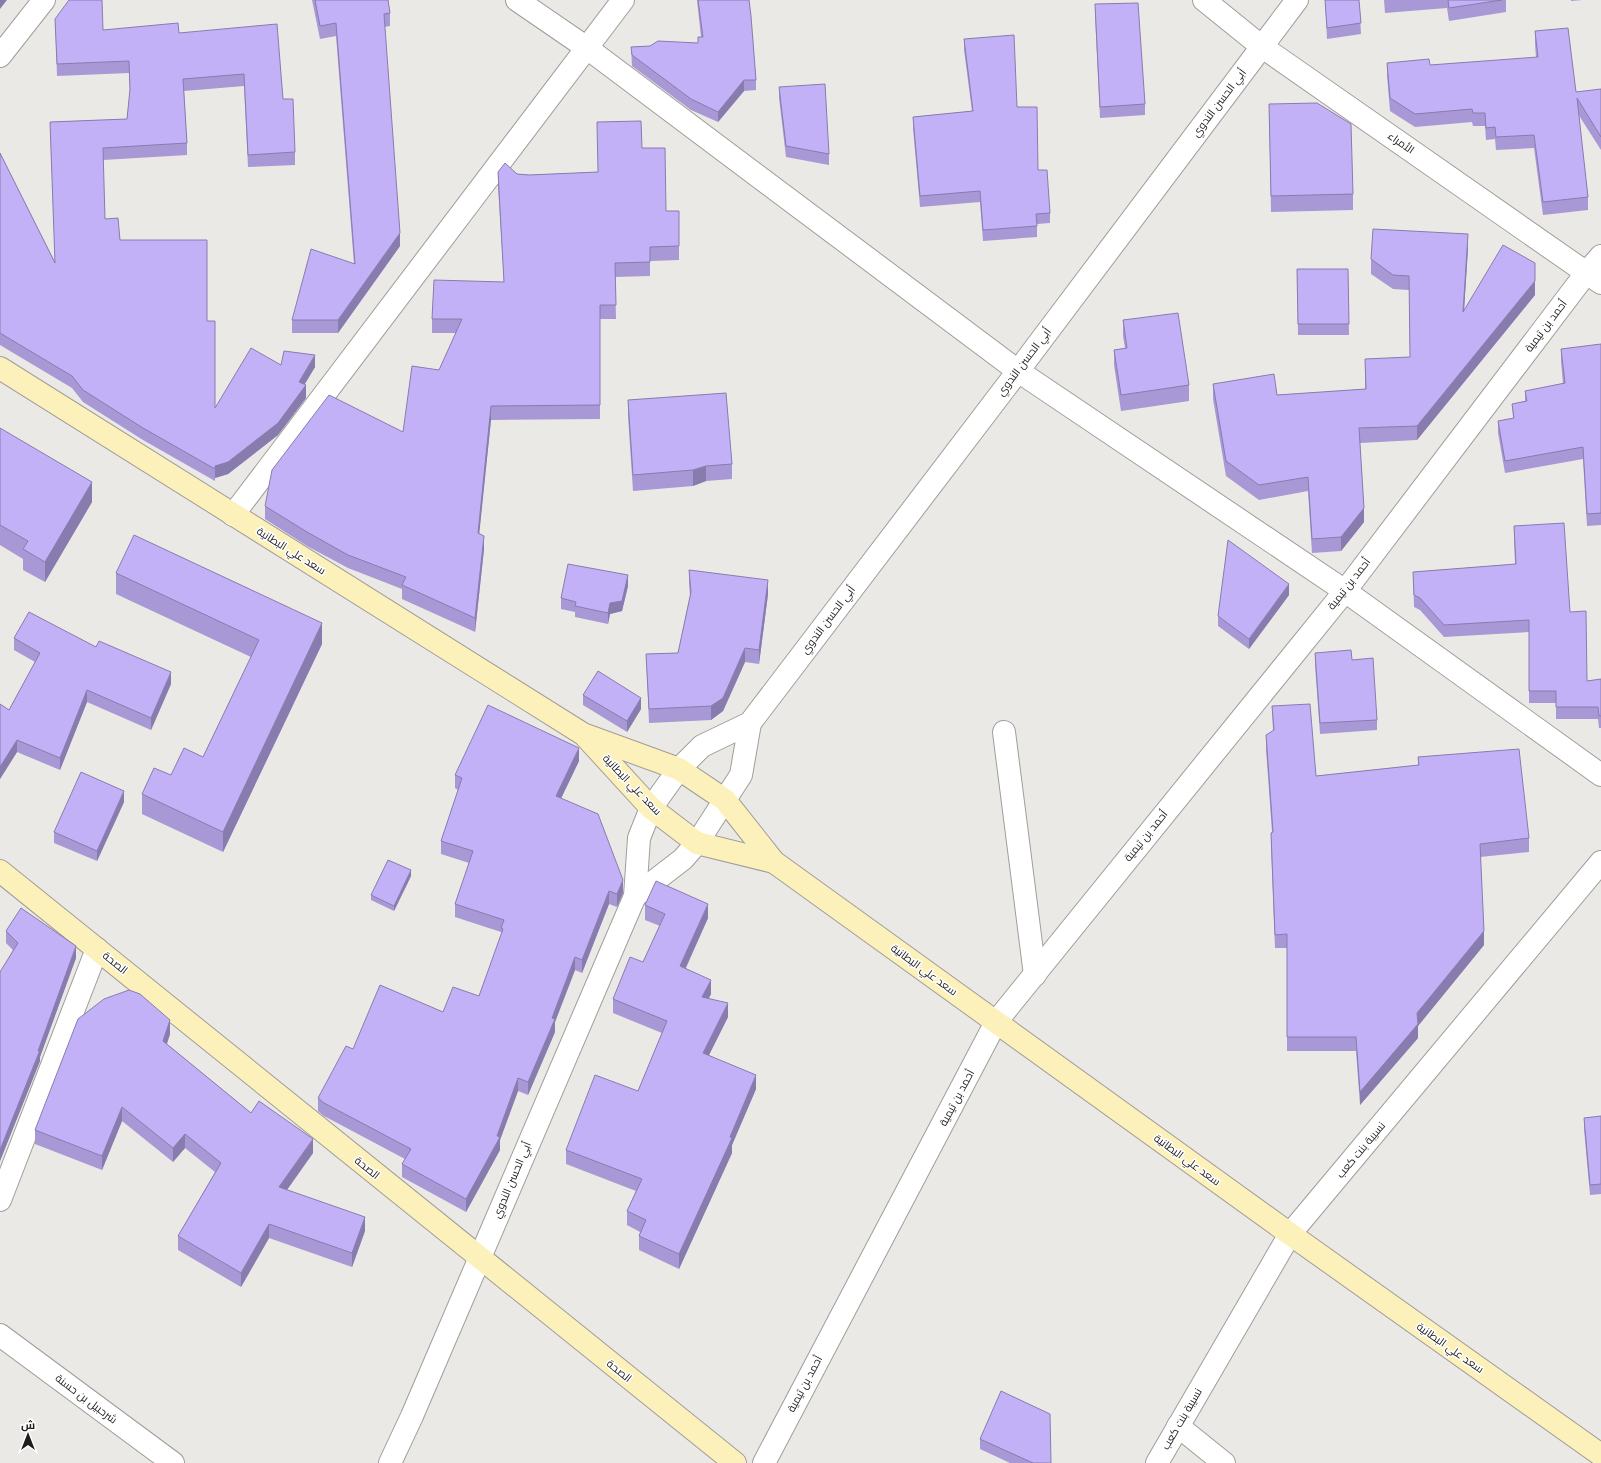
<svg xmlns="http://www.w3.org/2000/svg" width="1601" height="1463" viewBox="0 0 1601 1463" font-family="'Nunito Sans',Cairo,sans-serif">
<rect width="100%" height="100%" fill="#ebe9e5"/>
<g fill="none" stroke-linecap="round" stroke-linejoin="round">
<defs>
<g id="minor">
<polyline points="517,0 587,48 1018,371 1345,591 1601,775"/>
<polyline points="1204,0 1261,46 1601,283"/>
<polyline points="0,56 44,0"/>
<polyline points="233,515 623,0"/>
<polyline points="1004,732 1035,975"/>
<polyline points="635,896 683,859 697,843 741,775 750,723"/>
<polyline points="0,1200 97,949"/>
<polyline points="0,1335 173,1463"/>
<polyline points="1178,1426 1224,1463"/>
<polyline points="390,1463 412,1416 635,896 639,838 651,808 679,769 702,746 750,723 1018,371 1297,0"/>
<polyline points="764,1463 996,1022 1345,591 1587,272 1601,256"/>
<polyline points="1157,1463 1290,1234 1601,862"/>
</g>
<g id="secondary">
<polyline points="0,368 583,734 679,769 725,800 774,862 1290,1234 1601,1455"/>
<polyline points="586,737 651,808 697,843 774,862"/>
<polyline points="0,871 735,1463"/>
</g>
</defs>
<!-- minor casing -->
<use href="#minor" stroke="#a09d9a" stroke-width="24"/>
<!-- secondary casing -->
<use href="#secondary" stroke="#a09d9a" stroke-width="24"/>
<!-- minor -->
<use href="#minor" stroke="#fff" stroke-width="22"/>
<!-- secondary -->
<use href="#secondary" stroke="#fdf1bb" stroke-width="22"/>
</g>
<!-- wall -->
<g fill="#a898d5">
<polygon points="312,0 388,0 390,13 390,26 384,27 400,246 338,333 292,333 292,320 354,264 336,36 320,39"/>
<polygon points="697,0 749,0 756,80 756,90 744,91 718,122 691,110 632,66 631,47 698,43 698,37 701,37"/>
<polygon points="1325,0 1359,0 1361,34 1327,39"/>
<polygon points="1384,0 1506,0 1506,12 1449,21 1447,8 1385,13"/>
<polygon points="1571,0 1582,0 1571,1"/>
<polygon points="1095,4 1145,104 1145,115 1100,118 1095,15"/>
<polygon points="55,19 103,30 179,33 283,99 295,152 295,165 248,167 244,86 184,91 187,143 187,155 103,160 105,219 120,240 207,321 215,408 281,365 315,367 304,384 306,398 278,435 228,474 215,478 215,481 143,440 83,402 72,388 0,345 0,153 55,262 50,122 127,119 130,92 129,73 57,76"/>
<polygon points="1535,31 1576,92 1601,89 1601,150 1578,114 1588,197 1588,210 1543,215 1534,148 1496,150 1495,139 1486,140 1485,126 1473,126 1472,122 1415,127 1390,111 1387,75 1387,63 1430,65 1536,58 1535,44"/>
<polygon points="964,39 1017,107 1038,170 1050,213 1050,223 1037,224 1037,237 983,241 980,202 920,207 913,128 913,117 972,111 964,50"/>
<polygon points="779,87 829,154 829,165 786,157 779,98"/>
<polygon points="1269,104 1353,194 1353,210 1271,212"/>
<polygon points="642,148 679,246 679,260 650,261 650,276 615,277 616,319 600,319 600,419 491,420 479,533 484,549 475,632 402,599 402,589 348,568 307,546 265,519 265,506 403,432 439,370 456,333 432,333 432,319 504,282 498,186 498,172 529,175 598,172"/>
<polygon points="1468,248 1464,311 1535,295 1417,440 1360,443 1364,522 1341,551 1312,553 1308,491 1259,500 1226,476 1213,399 1213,384 1277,395 1365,389 1365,359 1410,357 1409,290 1393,289 1371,274 1371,259"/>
<polygon points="1297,269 1348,269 1349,335 1298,335"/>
<polygon points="1123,320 1189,385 1189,401 1121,411 1114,365 1114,350 1125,348 1123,336"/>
<polygon points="1601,344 1601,525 1587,526 1583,459 1505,473 1498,433 1498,421 1513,418 1512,404 1525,401 1525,391 1563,384 1561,361 1561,349"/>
<polygon points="628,400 732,464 732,479 706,481 693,486 633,491 628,416"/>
<polygon points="0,428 92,502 45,582 23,570 23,559 0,545"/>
<polygon points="1514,526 1570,612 1587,681 1601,679 1601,728 1599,728 1598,719 1556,719 1556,703 1529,703 1529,632 1444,637 1420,610 1414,607 1413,572 1515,564 1514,538"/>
<polygon points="689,570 768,594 759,664 745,662 723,711 711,720 649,723 646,654 678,653 690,596 689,583"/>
<polygon points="116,573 322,644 223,852 142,814 142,794 171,775 203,757 251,657 116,594"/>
<polygon points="628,586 622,611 610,614 608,624 575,617 575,612 561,609 561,598"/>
<polygon points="1289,595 1249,649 1218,626 1218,616"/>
<polygon points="14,638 96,647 171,684 151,730 87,702 60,770 17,752 0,779 0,704 9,710 35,662 14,650"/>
<polygon points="1315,653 1352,660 1377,720 1377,730 1320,734 1315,664"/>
<polygon points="583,695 641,709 627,732 583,705"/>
<polygon points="1272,706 1316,776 1418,765 1418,757 1529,838 1529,852 1480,857 1484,945 1418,1026 1418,1038 1360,1105 1356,1051 1287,1051 1287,948 1275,948 1271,846 1271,833 1272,832 1266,749 1266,735 1273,731"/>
<polygon points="579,761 561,798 623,893 617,907 609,904 582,973 575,970 555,1022 555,1032 528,1095 518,1091 500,1140 500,1150 466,1212 402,1177 402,1164 405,1159 324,1116 318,1111 318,1098 353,1049 443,1012 479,996 501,936 501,932 455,917 455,904 469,863 441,854 441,841 458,790 455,788 455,775"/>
<polygon points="124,802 97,861 54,843 54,832"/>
<polygon points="411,876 394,911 371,900 371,895"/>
<polygon points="645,905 708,918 686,968 711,994 708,999 728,1017 709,1055 756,1089 732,1145 732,1153 679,1269 639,1250 639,1236 640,1232 627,1225 627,1211 636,1191 566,1164 566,1150 638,1091 662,1033 613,1013 613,999 643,962 660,926 645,920"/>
<polygon points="6,931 76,958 40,1057 40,1061 0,1161 0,972 13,950 6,943"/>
<polygon points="170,1034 167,1044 251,1113 313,1153 287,1190 365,1231 352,1267 269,1238 241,1287 178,1250 178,1236 215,1172 185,1148 173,1162 122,1121 102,1170 35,1144 35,1130"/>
<polygon points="1601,1116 1601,1194 1590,1195 1584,1129 1584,1118"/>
<polygon points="980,1439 1051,1463 1010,1463 980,1449"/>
</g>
<!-- shaded-wall -->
<g fill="#887cae">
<polygon points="0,0 7,0 0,9"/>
<polygon points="744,80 744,91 718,122 718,112"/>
<polygon points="400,233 400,246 338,333 338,320"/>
<polygon points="1468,234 1468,248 1463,327 1463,312"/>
<polygon points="1535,281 1535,295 1417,440 1417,426"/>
<polygon points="315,355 315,367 299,394 299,382"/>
<polygon points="306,385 306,398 278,435 228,474 215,478 215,466"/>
<polygon points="491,406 491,420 478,546 478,533"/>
<polygon points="706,466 706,481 693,486 693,470"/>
<polygon points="92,482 92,502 45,582 45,562"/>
<polygon points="1364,508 1364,522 1341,551 1341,537"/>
<polygon points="484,536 484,549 475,632 475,618"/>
<polygon points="628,575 628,586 622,611 610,614 608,624 608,613 610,603"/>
<polygon points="768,580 768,594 759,664 759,650"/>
<polygon points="1289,584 1289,595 1249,649 1249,639"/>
<polygon points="322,623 322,644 223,852 223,832"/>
<polygon points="745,648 745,662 723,711 711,720 711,706"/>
<polygon points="171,672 171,684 151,730 151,718"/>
<polygon points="87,690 87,702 60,770 60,758"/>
<polygon points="641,698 641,709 627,732 627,721"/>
<polygon points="17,740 17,752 0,779 0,767"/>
<polygon points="579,748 579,761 556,809 556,796"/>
<polygon points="124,791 124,802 97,861 97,851"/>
<polygon points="411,870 411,876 394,911 394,906"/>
<polygon points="623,880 623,893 617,907 617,894"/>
<polygon points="609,891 609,904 582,973 582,960"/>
<polygon points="708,904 708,918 680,980 680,966"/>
<polygon points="1484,931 1484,945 1418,1026 1418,1038 1360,1105 1360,1092 1417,1013"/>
<polygon points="76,946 76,958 40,1057 40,1061 0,1161 0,1150 38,1051"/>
<polygon points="575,957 575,970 555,1022 555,1032 528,1095 528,1082"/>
<polygon points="711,980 711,994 702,1012 702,997"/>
<polygon points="728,1003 728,1017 703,1067 703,1053"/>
<polygon points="170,1020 170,1034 163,1055 163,1041"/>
<polygon points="756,1075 756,1089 732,1145 732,1153 679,1269 679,1254 730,1137"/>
<polygon points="518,1078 518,1091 500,1140 500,1150 466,1212 466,1199 497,1136"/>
<polygon points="122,1107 122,1121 102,1170 102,1156"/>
<polygon points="185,1134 185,1148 173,1162 173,1148"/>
<polygon points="313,1139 313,1153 279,1201 279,1187"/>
<polygon points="365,1217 365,1231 352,1267 352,1253"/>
<polygon points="269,1224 269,1238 241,1287 241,1273"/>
</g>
<!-- building -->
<g fill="#c3b1f8" stroke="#887cae">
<polygon points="69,0 102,0 103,30 178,23 179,33 277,24 283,99 293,99 295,152 248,155 244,74 183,79 187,143 103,148 105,219 118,218 120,240 207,240 207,321 215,321 215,408 251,348 281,365 284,351 315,355 299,382 306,385 278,423 228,462 215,466 215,469 143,428 83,390 72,376 0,333 0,153 55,263 50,122 127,119 130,89 129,61 57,64 55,19"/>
<polygon points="315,0 388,0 390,13 384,14 400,233 338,320 292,320 311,249 355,264 336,23 320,26"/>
<polygon points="698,0 749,0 751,16 756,80 744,80 718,112 691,99 632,55 631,47 650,46 658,41 698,43 698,37 703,37"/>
<polygon points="1325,0 1359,0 1361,23 1327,28"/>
<polygon points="1448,0 1502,0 1449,8"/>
<polygon points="1138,3 1145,104 1100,107 1095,4"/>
<polygon points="1568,28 1576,92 1601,89 1601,137 1577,98 1588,197 1543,202 1534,135 1496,137 1495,127 1486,128 1485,113 1473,113 1472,109 1415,114 1390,98 1387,63 1429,59 1430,65 1538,57 1535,31"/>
<polygon points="1014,35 1017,107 1037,107 1038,170 1047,170 1050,213 1036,214 1037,226 983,230 980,191 920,196 913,117 973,111 964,39"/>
<polygon points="825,84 829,154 786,146 779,87"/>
<polygon points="1317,103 1351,124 1353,194 1271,196 1269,104"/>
<polygon points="641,121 642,148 665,148 666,211 679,211 679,246 650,247 650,262 615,263 616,305 600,305 600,405 491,406 478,533 484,536 475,618 402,585 406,577 348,555 307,532 265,506 272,470 329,395 403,432 412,366 439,370 462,319 432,319 434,280 504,282 498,172 505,163 517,174 529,175 598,172 597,122"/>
<polygon points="1373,229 1468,234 1463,312 1503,245 1535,263 1535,281 1417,426 1359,428 1364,508 1341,537 1312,539 1308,477 1259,485 1226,461 1213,384 1274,374 1277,395 1366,389 1365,359 1410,357 1409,276 1393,275 1371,259"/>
<polygon points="1297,269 1348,269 1349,324 1298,324"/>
<polygon points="1178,313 1189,385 1121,395 1114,350 1127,348 1123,320"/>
<polygon points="1601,344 1601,513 1587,514 1583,447 1505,461 1498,421 1514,418 1512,404 1527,401 1525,391 1565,383 1561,349"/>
<polygon points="726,393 732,464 706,466 693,470 633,475 628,400"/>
<polygon points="0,428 92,482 45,562 23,549 28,541 0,525"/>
<polygon points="1564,523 1570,612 1586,611 1587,681 1601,679 1601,716 1599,716 1598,707 1556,707 1556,691 1529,691 1529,620 1444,625 1420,598 1414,595 1413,572 1516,564 1514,526"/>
<polygon points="134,535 322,623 223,832 142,794 154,768 171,775 184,748 203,757 259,640 116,573"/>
<polygon points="1228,540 1289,584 1249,639 1218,616"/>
<polygon points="568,564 628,575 622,601 610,603 608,613 575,606 576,602 561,598"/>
<polygon points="689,570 768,580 759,650 745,648 723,698 711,706 649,709 646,654 678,653 691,592"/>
<polygon points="29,612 96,647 99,641 171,672 151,718 87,690 60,758 17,740 0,767 0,704 9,710 40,653 14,638"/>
<polygon points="1351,650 1352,660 1373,658 1377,720 1320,723 1315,653"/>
<polygon points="598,671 641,698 627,721 583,695"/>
<polygon points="1310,704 1316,776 1419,765 1418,757 1519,749 1529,838 1480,844 1484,931 1417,1013 1418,1024 1360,1092 1356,1037 1287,1037 1287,934 1275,935 1271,833 1273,832 1266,735 1274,730 1272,706"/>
<polygon points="488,705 579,748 556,796 598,814 623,880 617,894 609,891 582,960 575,957 552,1018 555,1019 528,1082 518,1078 497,1136 500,1137 466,1199 402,1164 411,1149 324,1103 318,1098 346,1046 353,1049 380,985 443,1012 453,987 479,996 503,929 501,928 504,920 455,904 473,851 441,841 462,778 455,775"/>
<polygon points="81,772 124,791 97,851 54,832"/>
<polygon points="388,860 411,870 394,906 371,895"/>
<polygon points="656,881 708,904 680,966 711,980 702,997 728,1003 703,1053 756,1075 730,1137 732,1138 679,1254 639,1236 646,1220 627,1211 642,1179 566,1150 595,1075 638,1091 667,1021 613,999 630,957 643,962 665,914 645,905"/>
<polygon points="21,908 76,946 38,1051 40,1050 0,1150 0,972 18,943 6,931"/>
<polygon points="129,990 140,994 170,1020 163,1041 251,1113 259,1101 313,1139 279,1187 365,1217 352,1253 269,1224 241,1273 178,1236 221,1163 185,1134 173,1148 122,1107 102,1156 35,1130 78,1019 104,999"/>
<polygon points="1601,1116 1601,1184 1590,1185 1584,1118"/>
<polygon points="1001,1391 1050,1414 1051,1463 1033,1463 980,1439"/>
</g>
<g text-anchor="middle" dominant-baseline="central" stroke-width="3" stroke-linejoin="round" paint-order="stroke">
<!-- street labels -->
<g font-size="11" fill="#1e1d1c" stroke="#fff">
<text transform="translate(1219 103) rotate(-53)">أبي الحسن الندوي</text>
<text transform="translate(1401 143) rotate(35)">الأمراء</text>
<text transform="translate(1546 326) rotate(-53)">أحمد بن تيمية</text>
<text transform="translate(1024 362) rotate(-53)">أبي الحسن الندوي</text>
<text transform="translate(291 551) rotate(32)">سعد علي البطانية</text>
<text transform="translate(1349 584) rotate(-52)">أحمد بن تيمية</text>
<text transform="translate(828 620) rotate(-53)">أبي الحسن الندوي</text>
<text transform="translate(632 785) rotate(46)">سعد علي البطانية</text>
<text transform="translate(1146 836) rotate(-51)">أحمد بن تيمية</text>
<text transform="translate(115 963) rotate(39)">الصحة</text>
<text transform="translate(924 970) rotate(36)">سعد علي البطانية</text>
<text transform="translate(957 1098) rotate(-62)">أحمد بن تيمية</text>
<text transform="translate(1361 1150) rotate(-50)">نسيبة بنت كعب</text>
<text transform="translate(1187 1160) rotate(36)">سعد علي البطانية</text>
<text transform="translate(367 1168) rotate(39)">الصحة</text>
<text transform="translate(512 1180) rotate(-67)">أبي الحسن الندوي</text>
<text transform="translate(1450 1348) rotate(35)">سعد علي البطانية</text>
<text transform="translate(619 1371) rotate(39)">الصحة</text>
<text transform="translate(805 1384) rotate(-62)">أحمد بن تيمية</text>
<text transform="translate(86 1399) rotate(37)">شرحبيل بن حسنة</text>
<text transform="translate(1182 1419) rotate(-60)">نسيبة بنت كعب</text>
</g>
</g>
<!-- north arrow -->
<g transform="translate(28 1435)" stroke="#ffffff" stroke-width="3" paint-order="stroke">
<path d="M0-3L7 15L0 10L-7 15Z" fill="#1e1d1c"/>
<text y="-6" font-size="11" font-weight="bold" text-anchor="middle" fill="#1e1d1c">ش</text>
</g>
</svg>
